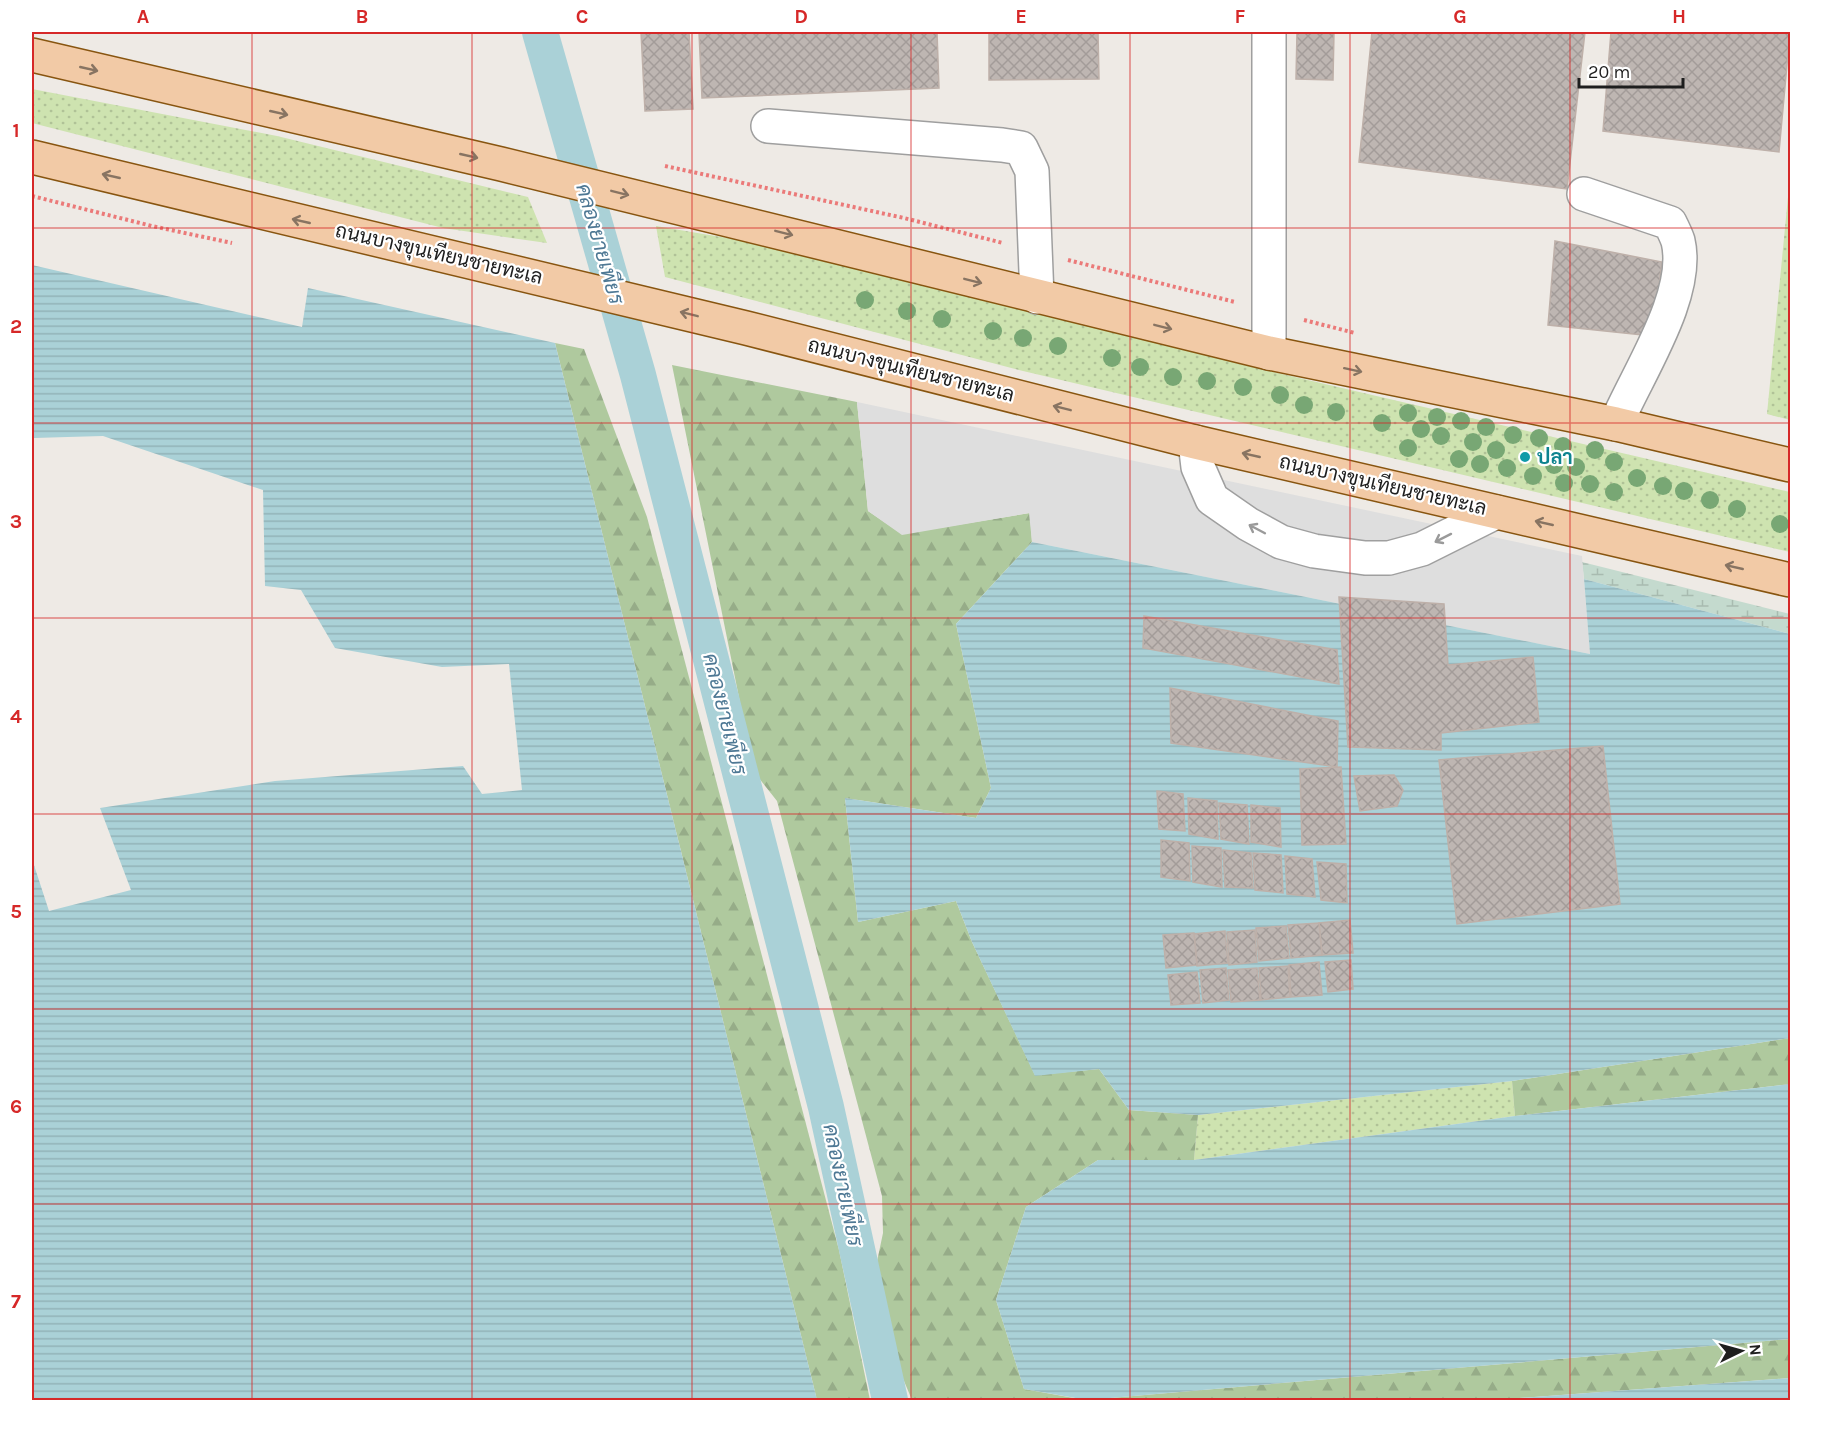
<svg xmlns="http://www.w3.org/2000/svg" width="1822" height="1432" viewBox="0 0 1822 1432" font-family="Karla,Sarabun,sans-serif">
<defs>
<pattern id="grass-dots" width="8" height="8" patternUnits="userSpaceOnUse" patternTransform="scale(1.5)"><rect width="8" height="8" fill="#cee3b0"/><path d="M2 2h.1M6 6h.1" fill="none" stroke="#b0c297" stroke-width="1.8" stroke-linecap="round"/></pattern>
<pattern id="forest-firs" width="22" height="20" patternUnits="userSpaceOnUse" patternTransform="scale(1.5)"><rect width="22" height="20" fill="#afc99e"/><path d="M5 1l3.5 6h-7zM16 11l3.5 6h-7z" fill="#96ac88"/></pattern>
<pattern id="wetland-marsh" width="20" height="14" patternUnits="userSpaceOnUse" patternTransform="scale(1.5)"><rect width="20" height="14" fill="#c4dace"/><path d="M1 5h8M5 5V1M11 12h8M15 12V8" fill="none" stroke="#a8bbb0"/></pattern>
<pattern id="water-rules" width="6" height="5" patternUnits="userSpaceOnUse" patternTransform="scale(1.5)"><rect width="6" height="5" fill="#aad1d7"/><path d="M0 2.5h6" fill="none" stroke="#92b3b8"/></pattern>
<pattern id="building-cross-hatch" width="8" height="8" patternUnits="userSpaceOnUse" patternTransform="scale(1.5)"><rect width="8" height="8" fill="#beb6b2"/><path d="M0 0l8 8M0 8l8-8" fill="none" stroke="#a39c99"/></pattern>
</defs>
<rect width="100%" height="100%" fill="#eeeae5"/>
<!-- grass -->
<g fill="url(#grass-dots)">
<polygon points="32,89 277,136 528,197 547,243 443,228 32,123"/>
<polygon points="1790,176 1790,420 1767,414"/>
<polygon points="656,226 774,246 1252,367 1790,492 1790,552 1023,371 665,277"/>
<polygon points="1512,1081 1515,1116 1194,1160 1198,1115"/>
</g>
<!-- forest -->
<g fill="url(#forest-firs)">
<polygon points="555,343 584,349 647,517 839,1250 870,1400 817,1400"/>
<polygon points="672,365 857,402 868,511 902,534 1030,513 1032,542 956,624 991,788 976,818 845,798 858,922 956,901 972,942 1035,1075 1099,1069 1129,1110 1198,1115 1194,1160 1098,1160 1026,1207 996,1300 1024,1389 1085,1400 912,1400 896,1362 875,1271 883,1233 882,1196 777,801 754,772"/>
<polygon points="1790,1038 1790,1084 1515,1116 1512,1081"/>
<polygon points="1790,1339 1790,1378 1492,1400 1087,1400"/>
</g>
<!-- wetland -->
<polygon fill="url(#wetland-marsh)" points="1582,562 1790,614 1790,634 1584,579"/>
<!-- parking -->
<polygon fill="#dedede" points="857,402 1582,556 1590,654 1032,542 1029,513 902,535 868,511"/>
<!-- water -->
<g fill="url(#water-rules)">
<polygon points="32,265 302,327 308,288 555,343 817,1400 32,1400 32,859 49,911 131,890 100,808 275,781 463,766 482,794 522,790 509,664 442,667 335,648 301,590 265,586 263,490 103,436 32,438"/>
<polygon points="1032,542 1590,654 1584,579 1790,634 1790,1038 1512,1081 1198,1115 1129,1110 1099,1069 1035,1076 972,942 956,901 858,922 845,798 976,818 991,788 956,624"/>
<polygon points="1790,1084 1790,1339 1087,1400 1024,1389 996,1300 1026,1207 1098,1160 1194,1160 1515,1116"/>
<polygon points="1790,1378 1790,1400 1492,1400"/>
</g>
<g fill="none" stroke-linecap="round" stroke-linejoin="round">
<!-- canal -->
<polyline stroke="#aad1d7" stroke-width="36" points="540,32 638,375 826,1107 890,1400"/>
</g>
<!-- building -->
<g fill="url(#building-cross-hatch)" stroke="#beb0a9" stroke-width="1.5">
<polygon points="641,32 689,32 693,109 645,111"/>
<polygon points="699,32 937,32 939,88 702,98"/>
<polygon points="989,32 1098,32 1099,79 989,80"/>
<polygon points="1297,32 1334,32 1333,80 1296,79"/>
<polygon points="1372,32 1585,32 1567,189 1359,162"/>
<polygon points="1611,32 1790,32 1779,152 1603,131"/>
<polygon points="1555,241 1662,262 1652,336 1548,325"/>
<polygon points="1339,597 1444,604 1448,665 1533,657 1539,722 1441,733 1441,750 1348,747"/>
<polygon points="1144,616 1337,650 1339,684 1143,648"/>
<polygon points="1170,688 1338,721 1337,767 1171,743"/>
<polygon points="1603,746 1620,904 1457,924 1439,760"/>
<polygon points="1341,767 1346,844 1302,845 1300,769"/>
<polygon points="1394,775 1403,790 1397,806 1360,811 1354,776"/>
<polygon points="1157,791 1183,794 1185,831 1159,829"/>
<polygon points="1188,798 1217,801 1218,839 1189,834"/>
<polygon points="1219,803 1247,805 1249,844 1221,839"/>
<polygon points="1251,805 1280,808 1281,847 1251,842"/>
<polygon points="1161,840 1189,843 1190,881 1161,877"/>
<polygon points="1192,846 1221,848 1222,887 1193,882"/>
<polygon points="1223,850 1251,853 1253,888 1225,887"/>
<polygon points="1253,853 1281,855 1283,893 1255,890"/>
<polygon points="1285,856 1312,859 1315,897 1287,894"/>
<polygon points="1317,862 1346,864 1347,903 1321,900"/>
<polygon points="1350,920 1353,953 1322,955 1319,923"/>
<polygon points="1319,923 1322,955 1291,958 1288,925"/>
<polygon points="1286,926 1289,958 1259,961 1256,928"/>
<polygon points="1255,930 1257,962 1229,965 1227,932"/>
<polygon points="1225,931 1228,963 1197,966 1194,934"/>
<polygon points="1194,933 1197,965 1166,968 1163,935"/>
<polygon points="1351,960 1353,989 1328,992 1325,962"/>
<polygon points="1319,962 1322,995 1291,997 1289,965"/>
<polygon points="1288,966 1290,997 1261,1000 1259,968"/>
<polygon points="1226,968 1229,1000 1203,1003 1200,970"/>
<polygon points="1257,968 1260,1000 1231,1002 1228,970"/>
<polygon points="1197,972 1200,1003 1171,1005 1168,975"/>
</g>
<g fill="none" stroke-linecap="round" stroke-linejoin="round">
<defs>
<g id="minor">
<polyline points="1269,32 1269,353"/>
<polyline points="768,126 1002,145 1021,148 1032,171 1037,297"/>
<path d="M1584 194 1670 223C1673 229 1676 235 1678 241 1691 295 1637 374 1616 424"/>
<polyline points="1195,442 1198,467 1212,499 1248,524 1281,542 1314,551 1365,558 1389,558 1422,549 1496,512"/>
</g>
<g id="major">
<polyline points="32,55 501,164 1269,353 1616,424 1790,465"/>
<polyline points="32,157 746,328 1195,442 1790,580"/>
</g>
</defs>
<!-- minor casing -->
<use href="#minor" stroke="#9f9f9f" stroke-width="36"/>
<!-- major casing -->
<use href="#major" stroke="#885510" stroke-width="36"/>
<!-- path -->
<g stroke="#eb7a79" stroke-width="4" stroke-dasharray="3 3" stroke-linecap="butt">
<polyline points="665,166 904,218 1003,243"/>
<polyline points="32,196 152,226 232,243"/>
<polyline points="1068,260 1235,302"/>
<polyline points="1304,320 1355,333"/>
</g>
<!-- minor -->
<use href="#minor" stroke="#fff" stroke-width="33"/>
<!-- major -->
<use href="#major" stroke="#f2caa6" stroke-width="33"/>
</g>
<!-- trees -->
<g fill="#78a774">
<circle cx="865" cy="300" r="9"/>
<circle cx="907" cy="311" r="9"/>
<circle cx="942" cy="319" r="9"/>
<circle cx="993" cy="331" r="9"/>
<circle cx="1023" cy="338" r="9"/>
<circle cx="1058" cy="346" r="9"/>
<circle cx="1112" cy="358" r="9"/>
<circle cx="1140" cy="367" r="9"/>
<circle cx="1173" cy="377" r="9"/>
<circle cx="1207" cy="381" r="9"/>
<circle cx="1243" cy="387" r="9"/>
<circle cx="1280" cy="395" r="9"/>
<circle cx="1304" cy="405" r="9"/>
<circle cx="1336" cy="412" r="9"/>
<circle cx="1408" cy="413" r="9"/>
<circle cx="1437" cy="417" r="9"/>
<circle cx="1461" cy="421" r="9"/>
<circle cx="1382" cy="423" r="9"/>
<circle cx="1486" cy="427" r="9"/>
<circle cx="1421" cy="429" r="9"/>
<circle cx="1513" cy="435" r="9"/>
<circle cx="1441" cy="436" r="9"/>
<circle cx="1539" cy="438" r="9"/>
<circle cx="1473" cy="442" r="9"/>
<circle cx="1563" cy="446" r="9"/>
<circle cx="1408" cy="448" r="9"/>
<circle cx="1496" cy="450" r="9"/>
<circle cx="1595" cy="450" r="9"/>
<circle cx="1459" cy="459" r="9"/>
<circle cx="1614" cy="462" r="9"/>
<circle cx="1480" cy="464" r="9"/>
<circle cx="1554" cy="465" r="9"/>
<circle cx="1576" cy="467" r="9"/>
<circle cx="1507" cy="468" r="9"/>
<circle cx="1533" cy="476" r="9"/>
<circle cx="1637" cy="478" r="9"/>
<circle cx="1564" cy="483" r="9"/>
<circle cx="1590" cy="484" r="9"/>
<circle cx="1663" cy="486" r="9"/>
<circle cx="1684" cy="491" r="9"/>
<circle cx="1614" cy="492" r="9"/>
<circle cx="1710" cy="500" r="9"/>
<circle cx="1737" cy="509" r="9"/>
<circle cx="1780" cy="524" r="9"/>
</g>
<!-- one-way arrows -->
<defs><path id="oneway-shaft" d="M-6 0H5M1.5-3L5.5 0L1.5 3" fill="none" stroke-width="1.6" stroke-linecap="round" stroke-linejoin="round" transform="scale(1.5)"/></defs>
<g stroke="#887462">
<use href="#oneway-shaft" transform="translate(89 69) rotate(13)"/>
<use href="#oneway-shaft" transform="translate(279 113) rotate(13)"/>
<use href="#oneway-shaft" transform="translate(469 156) rotate(13)"/>
<use href="#oneway-shaft" transform="translate(111 176) rotate(-167)"/>
<use href="#oneway-shaft" transform="translate(620 193) rotate(14)"/>
<use href="#oneway-shaft" transform="translate(301 221) rotate(-167)"/>
<use href="#oneway-shaft" transform="translate(784 233) rotate(14)"/>
<use href="#oneway-shaft" transform="translate(973 281) rotate(14)"/>
<use href="#oneway-shaft" transform="translate(689 314) rotate(-166)"/>
<use href="#oneway-shaft" transform="translate(1163 327) rotate(14)"/>
<use href="#oneway-shaft" transform="translate(1353 370) rotate(12)"/>
<use href="#oneway-shaft" transform="translate(1062 408) rotate(-166)"/>
<use href="#oneway-shaft" transform="translate(1251 455) rotate(-167)"/>
<use href="#oneway-shaft" transform="translate(1544 523) rotate(-167)"/>
<use href="#oneway-shaft" transform="translate(1734 567) rotate(-167)"/>
</g>
<g stroke="#9a9a9a">
<use href="#oneway-shaft" transform="translate(1257 529) rotate(-152)"/>
<use href="#oneway-shaft" transform="translate(1443 538) rotate(153)"/>
</g>
<!-- grid -->
<path fill="none" stroke="#d62828" stroke-width="1.5" stroke-opacity="0.55" d="M252 32V1400M472 32V1400M692 32V1400M911 32V1400M1130 32V1400M1350 32V1400M1570 32V1400M32 228H1790M32 423H1790M32 618H1790M32 814H1790M32 1009H1790M32 1204H1790"/>
<!-- markers -->
<circle fill="#0f9aa8" stroke="#fff" stroke-width="2" cx="1525" cy="457" r="6"/>
<g text-anchor="middle" dominant-baseline="central" stroke-width="4.5" stroke-linejoin="round" paint-order="stroke">
<!-- street labels -->
<g font-size="20" fill="#1e1e1e" stroke="#fff">
<text transform="translate(439 254) rotate(13)">ถนนบางขุนเทียนชายทะเล</text>
<text transform="translate(911 370) rotate(14)">ถนนบางขุนเทียนชายทะเล</text>
<text transform="translate(1383 485) rotate(13)">ถนนบางขุนเทียนชายทะเล</text>
</g>
<!-- culture labels -->
<g font-size="20" font-weight="bold" fill="#0d838f" stroke="#fff" text-anchor="start">
<text x="1537" y="457">ปลา</text>
</g>
<!-- water labels -->
<g font-size="21" font-style="italic" fill="#4e7894" stroke="#fff">
<text transform="translate(600 244) rotate(74)">คลองยายเพียร</text>
<text transform="translate(725 714) rotate(76)">คลองยายเพียร</text>
<text transform="translate(843 1185) rotate(78)">คลองยายเพียร</text>
</g>
</g>
<!-- border -->
<rect width="1822" height="1432" fill="none" stroke="#ffffff" stroke-width="66"/>
<!-- north arrow -->
<g transform="translate(1741 1351) rotate(85)" stroke="#ffffff" stroke-width="4.5" paint-order="stroke">
<path d="M0-4.5L10 22L0 15L-10 22Z" fill="#1e1e1e"/>
<text y="-9" font-size="16" font-weight="bold" text-anchor="middle" fill="#1e1e1e">N</text>
</g>
<!-- scale -->
<path d="M1579 78v9h104v-9" fill="none" stroke="#1e1e1e" stroke-width="3"/>
<text x="1588" y="78" font-size="18" fill="#1e1e1e" stroke="#ffffff" stroke-width="4.5" paint-order="stroke">20 m</text>
<rect x="33" y="33" width="1756" height="1366" fill="none" stroke="#d62828" stroke-width="2"/>
<g font-size="20" text-anchor="middle" font-weight="bold" fill="#d62828">
<text x="143" y="23">A</text>
<text x="362" y="23">B</text>
<text x="582" y="23">C</text>
<text x="801" y="23">D</text>
<text x="1021" y="23">E</text>
<text x="1240" y="23">F</text>
<text x="1460" y="23">G</text>
<text x="1679" y="23">H</text>
<text x="16" y="137">1</text>
<text x="16" y="333">2</text>
<text x="16" y="528">3</text>
<text x="16" y="723">4</text>
<text x="16" y="918">5</text>
<text x="16" y="1113">6</text>
<text x="16" y="1308">7</text>
</g>
</svg>
